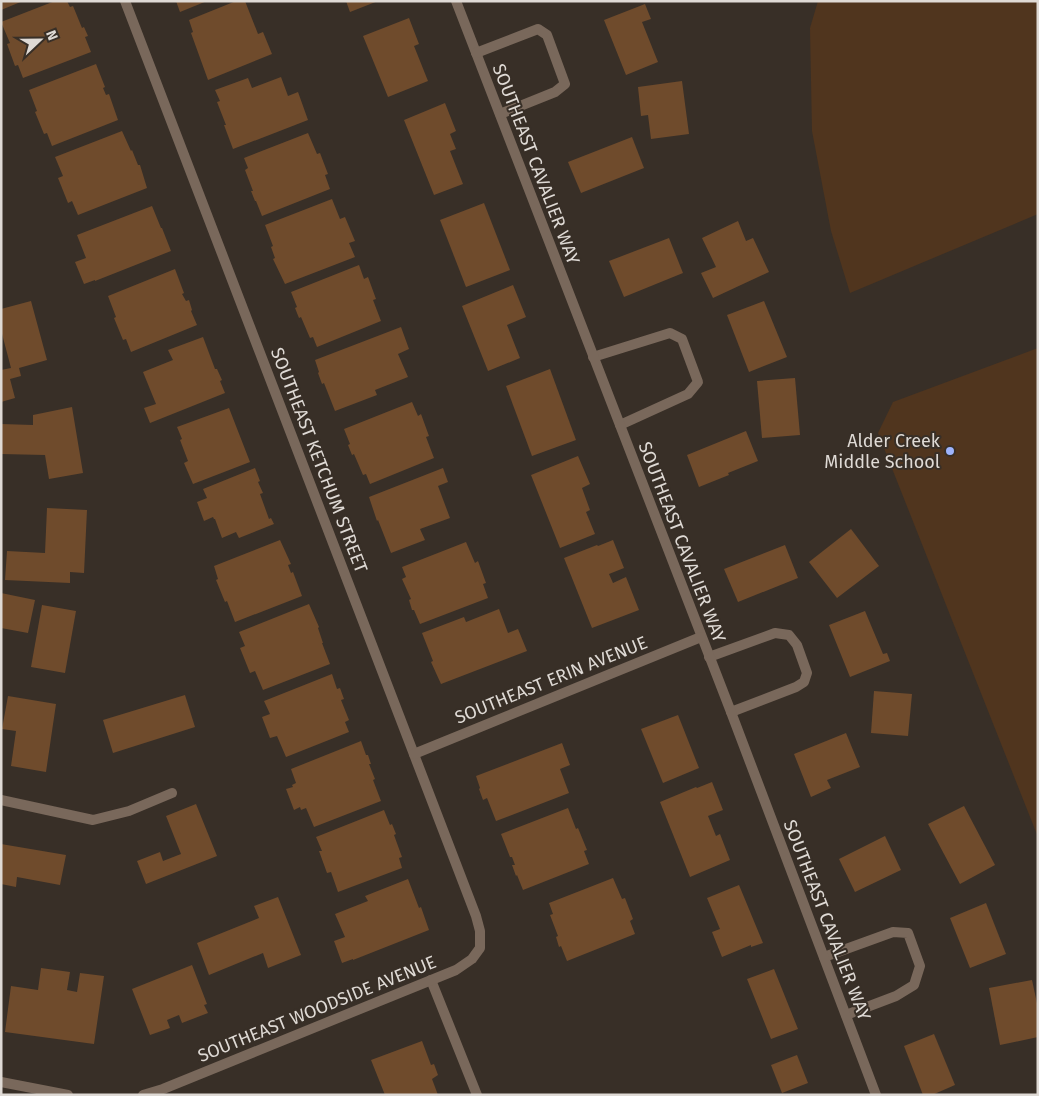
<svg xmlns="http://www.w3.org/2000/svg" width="1039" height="1096" viewBox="0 0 1039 1096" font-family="'Fira Sans',sans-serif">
<rect width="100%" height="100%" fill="#382f27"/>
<!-- green -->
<g fill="#50351e">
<polygon points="818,1 1038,1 1038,214 850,293 831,231 812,131 810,28"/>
<polygon points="1038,348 1038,837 878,433 893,402"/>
</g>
<!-- building -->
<g fill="#6f4b2c">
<polygon points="1,1 23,1 1,10"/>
<polygon points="55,1 67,1 70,7 73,6 82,28 84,27 88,36 85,37 91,52 23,78 18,65 15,66 7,44 10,43 1,22"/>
<polygon points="176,1 207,1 180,12"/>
<polygon points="236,1 245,1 258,34 263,32 272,54 208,80 191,33 193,32 189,20"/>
<polygon points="346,1 378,1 350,12"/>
<polygon points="645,4 651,19 642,22 658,62 626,75 604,20"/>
<polygon points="409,18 419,44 414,46 428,81 388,97 363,36"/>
<polygon points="96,64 105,87 103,88 106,95 109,94 118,120 52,146 47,133 44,134 35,112 37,111 29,90"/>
<polygon points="281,77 288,96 298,92 308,120 233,149 224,125 226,125 217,102 220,101 215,90 248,78 252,88"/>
<polygon points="682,81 689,134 651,139 648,115 641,116 638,87"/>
<polygon points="445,103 456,131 450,134 456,149 450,151 463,184 434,195 404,120"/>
<polygon points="122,131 131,151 132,150 138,165 140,165 147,188 78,215 72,201 68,203 58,178 63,176 55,157"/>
<polygon points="308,133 317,154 320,153 328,174 325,175 330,189 262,216 256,201 255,201 251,191 253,191 245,170 248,168 244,158"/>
<polygon points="632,137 644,168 581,193 568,162"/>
<polygon points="332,199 340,219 345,217 355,241 349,243 355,257 285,284 273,259 275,258 271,247 273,246 265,225"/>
<polygon points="484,203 510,270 466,287 440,220"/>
<polygon points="152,206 161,228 162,228 171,251 95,281 95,280 84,284 75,262 86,258 77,235"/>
<polygon points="738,221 746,241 753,238 769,272 713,298 701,273 716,267 702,238"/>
<polygon points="669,238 683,273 624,297 609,261"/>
<polygon points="359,265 364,279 368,277 376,299 373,300 381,321 317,347 313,337 310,338 301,317 299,318 295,308 297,307 291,292"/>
<polygon points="175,269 184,293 182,294 186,301 189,300 192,310 191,311 197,325 131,352 126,339 123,340 114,318 116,317 108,296"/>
<polygon points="513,285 526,317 507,325 520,358 488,371 462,306"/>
<polygon points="31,301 47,360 19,368 21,376 10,379 15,398 1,402 1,370 11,368 1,330 1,309"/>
<polygon points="764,301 787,357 749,372 727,315"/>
<polygon points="401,327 409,349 398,354 408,377 375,390 377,395 335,411 324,383 322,384 318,373 319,372 315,360"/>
<polygon points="203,337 215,369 217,369 222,380 220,381 225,393 150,423 144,408 156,404 143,372 173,360 168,350"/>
<polygon points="550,369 576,440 532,456 506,386"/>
<polygon points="795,378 800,435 762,438 757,381"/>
<polygon points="412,402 418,416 421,414 429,436 426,437 434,458 370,484 366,474 363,475 354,454 352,455 348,445 350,444 344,429"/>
<polygon points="72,407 83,473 49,479 45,455 1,454 1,424 33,425 33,415"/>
<polygon points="229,408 250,462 193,484 184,463 188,461 180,440 182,439 177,427"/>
<polygon points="746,431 758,461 728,473 729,475 699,487 687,455"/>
<polygon points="578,456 590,484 582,488 590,510 586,512 595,534 560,548 531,475"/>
<polygon points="255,468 260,481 258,482 263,493 260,494 269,519 271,518 274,524 239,538 236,532 222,538 215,519 214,519 213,517 204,521 197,502 207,498 203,489"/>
<polygon points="443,468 448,482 438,486 450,518 420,529 425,540 391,553 378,520 377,521 369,497"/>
<polygon points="47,508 87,510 84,573 70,572 70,583 5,580 7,551 45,553"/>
<polygon points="851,529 879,566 837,598 809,562"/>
<polygon points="280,540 291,564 288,565 291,573 293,572 302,596 235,622 227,601 225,602 216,580 218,579 214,566"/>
<polygon points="613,540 624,568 609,574 613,583 626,577 639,610 592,628 564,558 597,545 598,546"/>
<polygon points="466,542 475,563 478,561 486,583 483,584 488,598 420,624 414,610 412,610 409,600 411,599 402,579 406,577 402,567"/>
<polygon points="785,545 798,578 738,602 724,569"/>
<polygon points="1,593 35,600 28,633 1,628"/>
<polygon points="309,604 319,627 318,628 323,643 322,643 330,664 263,690 255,671 250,673 240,648 245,646 239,632"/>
<polygon points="42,605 76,611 65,673 31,667"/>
<polygon points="499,609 508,633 518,629 527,651 441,684 431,662 433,661 422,633 464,617 466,622"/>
<polygon points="865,611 883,654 887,653 890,661 850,677 829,625"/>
<polygon points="332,674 337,689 340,688 344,699 341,700 349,720 345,722 349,732 286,757 277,736 270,738 262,717 270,714 264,701"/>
<polygon points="874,691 912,694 908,736 871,733"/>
<polygon points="185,695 195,727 113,753 103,720"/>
<polygon points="8,696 56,704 46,772 11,766 16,731 2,729"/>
<polygon points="678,715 699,768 663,783 641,729"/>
<polygon points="846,733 860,767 827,780 831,788 811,797 794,754"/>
<polygon points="361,741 366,755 368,755 371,764 369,764 375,779 373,780 381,801 314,827 306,808 301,810 300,807 294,810 286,789 293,787 292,785 296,783 291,769"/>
<polygon points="562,743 570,765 560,769 569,793 496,821 487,798 483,800 479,789 480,788 476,776"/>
<polygon points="712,782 723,810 708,816 716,836 720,834 730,860 690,877 660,802 696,787 697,788"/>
<polygon points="196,804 217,856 146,884 137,861 160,852 163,861 181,854 166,816"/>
<polygon points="964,806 995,865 960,884 928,824"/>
<polygon points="568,808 576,829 578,828 587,850 584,851 589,864 523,890 517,875 516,876 512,865 515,865 512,857 510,857 501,834"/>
<polygon points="384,810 390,825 392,824 396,834 394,835 402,857 399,858 402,868 338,892 331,872 327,873 319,851 322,851 316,837"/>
<polygon points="885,836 901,870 855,892 839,859"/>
<polygon points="1,844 66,855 60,885 17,877 16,887 1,884"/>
<polygon points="613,878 622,899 625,898 633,919 630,921 635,934 567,961 561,946 559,947 556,937 558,936 550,915 553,914 549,903"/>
<polygon points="408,879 419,908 421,907 429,930 353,960 353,959 342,963 334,941 345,937 335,914 368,901 365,896"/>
<polygon points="739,885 763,943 751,947 751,945 722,957 712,932 720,929 707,898"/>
<polygon points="278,897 301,955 268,968 263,953 209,975 197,943 259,918 254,906"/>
<polygon points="986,903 1006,954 970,968 950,918"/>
<polygon points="192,965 207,1004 204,1005 208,1013 182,1023 179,1015 167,1020 170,1028 150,1035 132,989"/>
<polygon points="41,968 70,972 67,990 77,992 80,973 104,976 94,1044 5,1032 11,986 38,990"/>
<polygon points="774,969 798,1029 771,1039 747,979"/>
<polygon points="1032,980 1038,1008 1038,1037 1000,1045 989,988"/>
<polygon points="934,1034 955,1085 932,1095 923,1095 904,1046"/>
<polygon points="422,1041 431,1065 434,1064 438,1075 432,1079 438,1095 385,1095 371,1060"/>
<polygon points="797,1055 808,1083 782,1093 771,1065"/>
</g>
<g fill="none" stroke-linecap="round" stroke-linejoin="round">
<!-- lane -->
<g stroke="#79685b" stroke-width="10">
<polyline points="593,357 670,333 682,339 698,382 688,394 620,425"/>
<polyline points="709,657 775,633 789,635 797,645 807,673 804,682 796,687 731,712"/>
<polyline points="1,800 93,820 129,811 172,793"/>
<polyline points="824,957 893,932 908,933 920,966 914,985 896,996 846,1015"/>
<polyline points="431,980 477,1095"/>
</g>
<!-- street -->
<g stroke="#79685b" stroke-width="10">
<polyline points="125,1 476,916 480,931 480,948 472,959 456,970 163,1089 143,1095"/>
<polyline points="456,1 731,712 876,1095"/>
<polyline points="476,53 538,29 547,35 565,84 555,92 500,114"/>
<polyline points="414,754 701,637"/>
<polyline points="1,1082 68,1095"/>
</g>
</g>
<!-- markers -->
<circle fill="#9eb4fd" stroke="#382f27" stroke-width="2" cx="950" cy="451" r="5"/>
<g text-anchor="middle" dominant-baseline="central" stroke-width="4" stroke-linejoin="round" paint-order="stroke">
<!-- street labels -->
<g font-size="18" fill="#dfdad5" stroke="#382f27">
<text transform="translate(536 164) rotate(69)">SOUTHEAST CAVALIER WAY</text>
<text transform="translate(319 460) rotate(69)">SOUTHEAST KETCHUM STREET</text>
<text transform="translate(682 542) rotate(69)">SOUTHEAST CAVALIER WAY</text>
<text transform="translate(551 680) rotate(-22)">SOUTHEAST ERIN AVENUE</text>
<text transform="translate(827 920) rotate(69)">SOUTHEAST CAVALIER WAY</text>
<text transform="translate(317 1009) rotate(-22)">SOUTHEAST WOODSIDE AVENUE</text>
</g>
<!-- poi labels -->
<g font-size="18" fill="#dfdad5" stroke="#382f27" text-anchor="end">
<text x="940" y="441">Alder Creek<tspan x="940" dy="21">Middle School</tspan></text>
</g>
</g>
<!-- border -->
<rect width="1039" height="1096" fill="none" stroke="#dfdad5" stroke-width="5"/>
<!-- north arrow -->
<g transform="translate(40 40) rotate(68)" stroke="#382f27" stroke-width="4" paint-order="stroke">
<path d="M0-4L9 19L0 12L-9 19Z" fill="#dfdad5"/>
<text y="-8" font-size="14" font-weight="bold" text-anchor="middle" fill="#dfdad5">N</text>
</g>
</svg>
